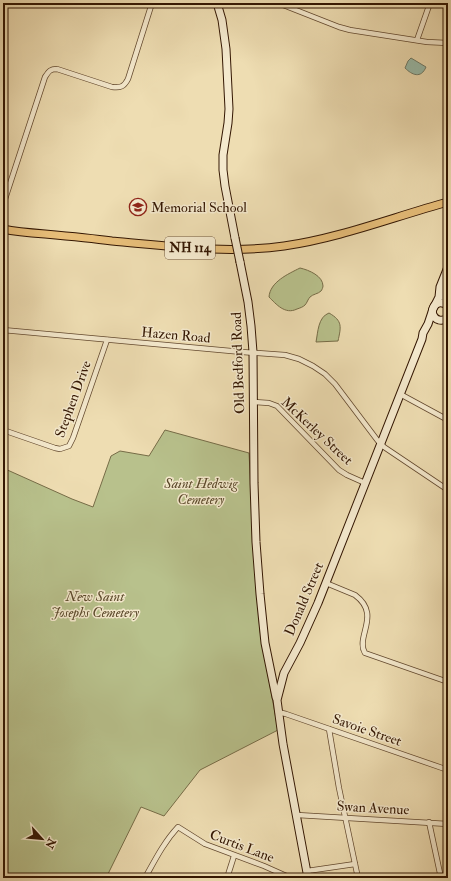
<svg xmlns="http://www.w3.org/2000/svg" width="451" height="881" viewBox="0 0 451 881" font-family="'IM FELL Double Pica',serif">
<rect width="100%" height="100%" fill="#eeddb2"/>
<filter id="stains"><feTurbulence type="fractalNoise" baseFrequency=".005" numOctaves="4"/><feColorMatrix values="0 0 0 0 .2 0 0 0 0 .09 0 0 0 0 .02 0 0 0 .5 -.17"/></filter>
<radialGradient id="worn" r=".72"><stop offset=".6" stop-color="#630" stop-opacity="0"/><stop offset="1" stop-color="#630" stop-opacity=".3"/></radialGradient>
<!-- green -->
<g fill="#b8c18c" stroke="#766c47">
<path d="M300 268C309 270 323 276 323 286 323 287 322 290 321 291 318 294 313 294 310 297 308 299 307 303 305 305 303 307 300 308 297 309 285 315 276 304 269 297 270 282 288 274 300 268Z"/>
<path d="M329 313C343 321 341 327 338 341L316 342C318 332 318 317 329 313Z"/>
<polygon points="165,430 249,453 255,568 260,631 278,730 200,770 164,816 141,807 106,878 3,878 3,468 72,499 93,507 111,456 120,451 149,456"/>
</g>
<!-- water -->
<path fill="#99bcab" stroke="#707a67" d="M411 58 426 67C421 79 412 75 405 68L408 61Z"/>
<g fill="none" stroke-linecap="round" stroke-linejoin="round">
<defs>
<g id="street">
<polyline points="278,3 339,27 350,30 427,42 448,43"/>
<polyline points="417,40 430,3"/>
<path d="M4 202 45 77C49 71 50 69 57 69L112 87C120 88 124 87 128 79L152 3"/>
<polyline points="3,330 242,352 285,355 299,359 313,366 325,374 335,384 378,441 384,447 448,490"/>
<polyline points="400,394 448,420"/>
<polyline points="253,402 269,403 277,406 339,470 347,475 365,483"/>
<polyline points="3,430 55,448 60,449 69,446 73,438 107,340"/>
<path d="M326 583 355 595C382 615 355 636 365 653L448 682"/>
<polyline points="278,712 286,714 448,770"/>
<polyline points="329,729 339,788 358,878"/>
<polyline points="297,815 448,824"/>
<polyline points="429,822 441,878"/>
<polyline points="307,871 355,864"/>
<path d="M145 878C155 860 164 842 178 827L205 844 264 866 291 878"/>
<polyline points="227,878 234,856"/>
</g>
<g id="secondary">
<polyline points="217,3 222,20 226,49 229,109 228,123 223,155 223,170 225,186 235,238"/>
<polyline points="240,262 248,302 251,326 253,352 254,483 256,542 260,594 265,643 276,697"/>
<polyline points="444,284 445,297 448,304"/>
<path d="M448 306C434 295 426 316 439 320 443 321 445 320 448 318"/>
<polyline points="434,307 439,297 440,287 448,267"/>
<polyline points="308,878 283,744 277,700 284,673 300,643 318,603 422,339 423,333 428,324 433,309"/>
</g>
<path id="primary" d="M3 229C17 232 31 233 45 234 67 236 89 238 112 241 169 246 227 254 284 246 340 238 393 217 448 202"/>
</defs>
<!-- street casing -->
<use href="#street" stroke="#62482e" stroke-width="6"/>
<!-- secondary casing -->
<use href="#secondary" stroke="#331602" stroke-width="9"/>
<!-- primary casing -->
<use href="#primary" stroke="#331602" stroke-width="9"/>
<!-- street -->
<use href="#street" stroke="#f4e9cd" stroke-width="4.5"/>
<!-- secondary -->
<use href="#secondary" stroke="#f4e9cd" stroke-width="7"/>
<!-- primary -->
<use href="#primary" stroke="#e7be79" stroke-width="7"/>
<defs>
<polyline id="secondary-bridge" points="235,238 240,262"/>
</defs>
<!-- secondary-bridge casing -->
<use href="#secondary-bridge" stroke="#331602" stroke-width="9" stroke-linecap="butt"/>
<!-- secondary-bridge -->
<use href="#secondary-bridge" stroke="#f4e9cd" stroke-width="7"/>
</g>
<!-- icons -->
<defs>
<symbol id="school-ring" viewBox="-11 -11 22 22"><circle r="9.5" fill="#f4e9cd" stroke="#8f2418" stroke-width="1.5"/><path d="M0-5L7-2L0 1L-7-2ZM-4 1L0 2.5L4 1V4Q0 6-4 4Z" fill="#8f2418"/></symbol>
</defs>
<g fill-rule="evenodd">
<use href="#school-ring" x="128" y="197" width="20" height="20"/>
</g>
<g text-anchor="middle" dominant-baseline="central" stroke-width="3" stroke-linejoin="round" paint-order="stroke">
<!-- shield labels -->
<rect fill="#f4e9cd" stroke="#6d553f" stroke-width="1" x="165" y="237" width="50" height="22" rx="3"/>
<g font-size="13" font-weight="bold" fill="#331602">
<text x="190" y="248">NH 114</text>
</g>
<!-- poi labels -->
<g font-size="14" fill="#331602" stroke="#f4e9cd" text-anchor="start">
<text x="151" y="207">Memorial School</text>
</g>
<!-- street labels -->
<g font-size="14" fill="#331602" stroke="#f4e9cd">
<text transform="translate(176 335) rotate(5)">Hazen Road</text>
<text transform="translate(238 363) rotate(-92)">Old Bedford Road</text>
<text transform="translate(73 399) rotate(-70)">Stephen Drive</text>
<text transform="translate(317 431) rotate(43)">McKerley Street</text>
<text transform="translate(304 599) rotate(-67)">Donald Street</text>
<text transform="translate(367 730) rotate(19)">Savoie Street</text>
<text transform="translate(373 808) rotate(3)">Swan Avenue</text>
<text transform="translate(242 846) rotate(21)">Curtis Lane</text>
</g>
<!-- park labels -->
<g font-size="14" font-style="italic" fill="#5b492b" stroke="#f4e9cd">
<text x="201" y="483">Saint Hedwig<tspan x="201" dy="16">Cemetery</tspan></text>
<text x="95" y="596">New Saint<tspan x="95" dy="16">Josephs Cemetery</tspan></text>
</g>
</g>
<!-- margin -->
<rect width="451" height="881" fill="none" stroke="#eeddb2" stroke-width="16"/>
<rect x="4" y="4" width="443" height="873" fill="none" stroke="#331602" stroke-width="2"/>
<rect x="8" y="8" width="435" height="865" fill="none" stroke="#331602"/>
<!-- north arrow -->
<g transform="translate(42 839) rotate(117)" stroke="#f4e9cd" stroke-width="3" paint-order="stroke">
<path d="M0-3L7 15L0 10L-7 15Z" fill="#331602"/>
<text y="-6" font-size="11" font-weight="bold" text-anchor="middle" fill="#331602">N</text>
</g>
<rect width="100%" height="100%" filter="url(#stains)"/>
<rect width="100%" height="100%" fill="url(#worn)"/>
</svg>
